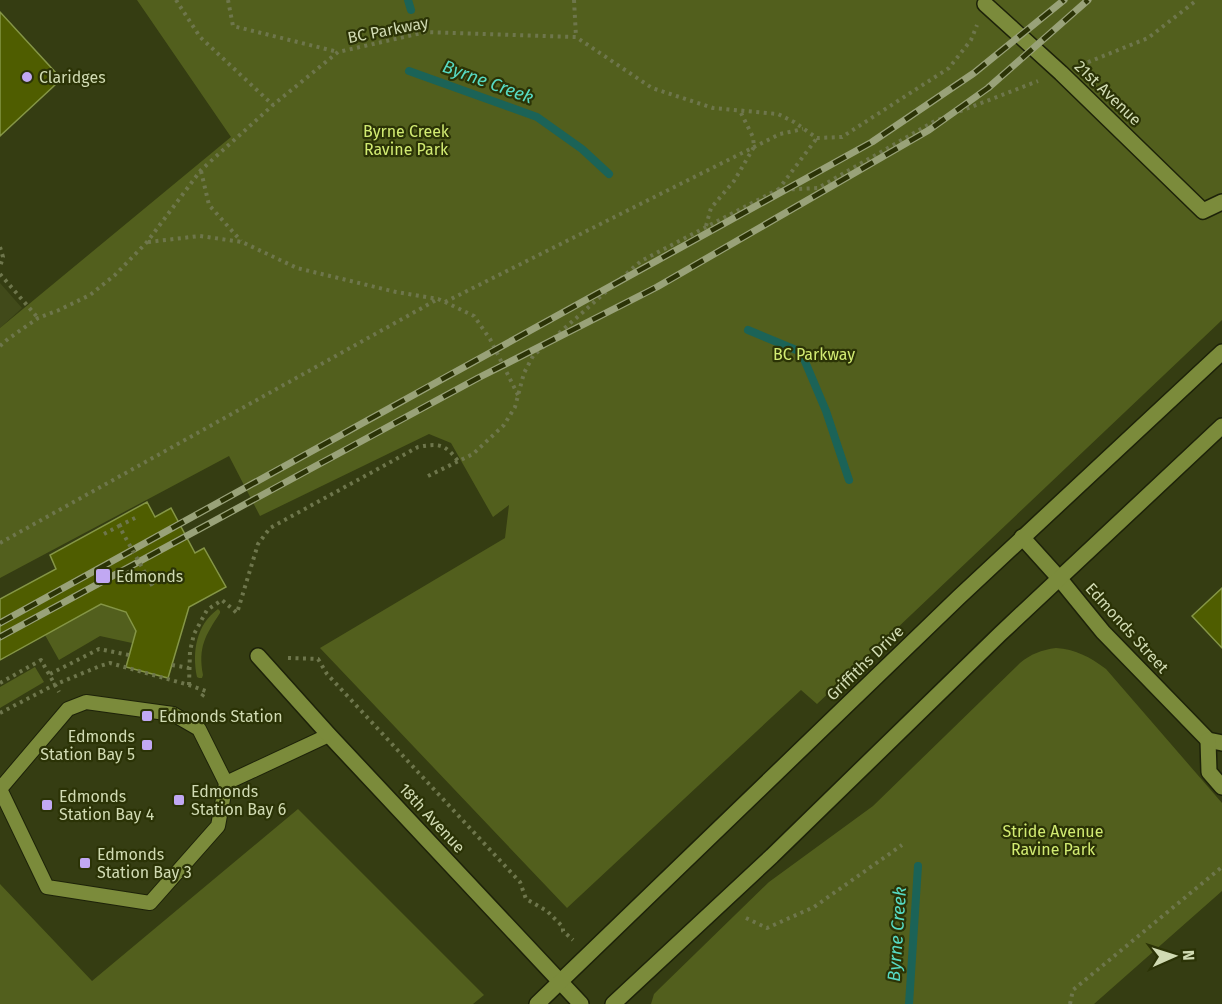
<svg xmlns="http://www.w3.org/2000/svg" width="1222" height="1004" viewBox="0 0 1222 1004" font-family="'Fira Sans',sans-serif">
<rect width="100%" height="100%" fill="#353d12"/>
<!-- built -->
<polygon fill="#414a1a" points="0,283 22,308 0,328"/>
<!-- green -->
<g fill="#525f1d">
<polygon points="137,0 1222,0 1222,320 817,704 801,690 567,908 320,648 505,538 509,505 493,517 451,443 429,434 260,516 229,456 0,578 0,328 231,137"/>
<polygon points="101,604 126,612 136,631 132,643 100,636 59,660 45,635"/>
<path d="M218 609 220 611V613C205 636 198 647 203 675L202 678H199L197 677C192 652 196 625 218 609Z"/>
<path d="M1056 648C1075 649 1090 657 1106 669L1222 803V891L1094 1004H651L654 994 659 989 769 882 873 806 1020 663C1031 654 1041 650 1056 648Z"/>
<polygon points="35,667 44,682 0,708 0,687"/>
<polygon points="298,809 484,995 473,1004 0,1004 0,884 92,981"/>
</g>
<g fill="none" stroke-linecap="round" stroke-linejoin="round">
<!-- stream -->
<g stroke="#1b6357" stroke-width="8">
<polyline points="408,0 411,10"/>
<polyline points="409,71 537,117 582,149 609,174"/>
<polyline points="748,330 801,352 826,411 849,480"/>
<polyline points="909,1004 918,866"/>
</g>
</g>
<!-- building -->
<g fill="#4f5d00" stroke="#859646" stroke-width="1.5">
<polygon points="0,12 57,74 50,80 55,85 0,136"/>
<polygon points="147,502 155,517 171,508 195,553 204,548 226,587 189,607 168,678 126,667 136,631 126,612 101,604 0,660 0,599 56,569 50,555"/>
<polygon points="1222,588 1222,648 1192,616"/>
</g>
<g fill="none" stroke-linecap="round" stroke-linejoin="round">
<defs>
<g id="service">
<polygon points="86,702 173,714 199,729 226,783 218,826 150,903 47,887 0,789 68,709"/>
<polyline points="226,783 329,735"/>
</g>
<g id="minor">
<polyline points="985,4 1061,73 1203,211 1222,202"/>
<polyline points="258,656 329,735 581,1004"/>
</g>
<g id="tertiary">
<polyline points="1022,537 1059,578 1103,632 1208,740 1222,743"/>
<polyline points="1208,740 1209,772 1222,787"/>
</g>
<g id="secondary">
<polyline points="537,1004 959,597 1222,352"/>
<polyline points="613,1004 772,856 1000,634 1222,426"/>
</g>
</defs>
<!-- service casing -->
<use href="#service" stroke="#1d2209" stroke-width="16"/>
<!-- minor casing -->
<use href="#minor" stroke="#1d2209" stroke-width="18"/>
<!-- tertiary casing -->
<use href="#tertiary" stroke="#1d2209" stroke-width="18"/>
<!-- secondary casing -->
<use href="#secondary" stroke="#1d2209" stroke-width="18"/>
<!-- path -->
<g stroke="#6e764c" stroke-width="4" stroke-dasharray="3 4.5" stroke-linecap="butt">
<polyline points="176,0 200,37 273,105"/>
<polyline points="228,0 233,26 338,52"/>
<polyline points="574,0 576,37"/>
<polyline points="1081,65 1148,38 1197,0"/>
<polyline points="201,171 209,205 241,241"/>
<polyline points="778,190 817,138"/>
<polyline points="706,226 711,208 734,181 754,147 753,137 740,111"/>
<polyline points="148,242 200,236 242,242 297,268 396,292 438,299 445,302 474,316 490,339 518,395"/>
<polyline points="0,247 3,257 0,267"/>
<polyline points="0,274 38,318"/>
<polyline points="445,302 780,134 803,129"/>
<polyline points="0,346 8,339 38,318 59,310 90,295 115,275 147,242 201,170 273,105 338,52 426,32 576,37 652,88 713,108 778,114 794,122 817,138 842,137 949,68 971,40 977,25"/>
<polyline points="428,476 473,454 504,425 515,407 524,373 533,356 641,261 777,190 818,188 935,121 1038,81"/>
<polyline points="119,526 137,517"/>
<polyline points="0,543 438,299"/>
<polyline points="288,658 318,659 327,674 520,882 526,899 547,911 563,927 563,931 573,940"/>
<polyline points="172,665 189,668"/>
<polyline points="50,674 99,649 129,655"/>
<polyline points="0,683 41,660 59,692"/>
<path d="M189 685 190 651 194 634 207 610 222 600 237 613 258 544 270 528 418 447C439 443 445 444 458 461"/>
<polyline points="0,713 54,685 100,666 110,663 189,685 206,691 199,700"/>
<polyline points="746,918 767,928 814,907 902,845"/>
<polyline points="1070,1004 1073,990 1222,867"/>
</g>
<!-- service -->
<use href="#service" stroke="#7b8b3b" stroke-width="14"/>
<!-- minor -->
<use href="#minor" stroke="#7b8b3b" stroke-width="15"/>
<!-- tertiary -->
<use href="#tertiary" stroke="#7b8b3b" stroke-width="15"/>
<!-- secondary -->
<use href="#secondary" stroke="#7b8b3b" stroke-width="15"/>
<defs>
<g id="rail">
<polyline points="0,623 872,142 974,73 1064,0"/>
<polyline points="0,637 478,378 657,287 929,130 988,88 1088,0"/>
</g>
</defs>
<!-- rail casing -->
<use href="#rail" stroke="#99a279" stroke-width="7"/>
<!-- rail -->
<use href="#rail" stroke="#2b3306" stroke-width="4.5" stroke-dasharray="14" stroke-linecap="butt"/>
<!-- path-bridge -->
<g stroke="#6e764c" stroke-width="4" stroke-dasharray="3 4.5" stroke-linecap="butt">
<polyline points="104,534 119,526 153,587"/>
<polyline points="151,584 167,575"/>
</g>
</g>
<!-- markers -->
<g fill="#c1a8f3" stroke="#2b3306" stroke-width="2">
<circle cx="27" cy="77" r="6"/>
<rect x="95" y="568" width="16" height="16" rx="3"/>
<rect x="141" y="710" width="12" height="12" rx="3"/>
<rect x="141" y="739" width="12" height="12" rx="3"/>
<rect x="173" y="794" width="12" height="12" rx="3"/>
<rect x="41" y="799" width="12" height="12" rx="3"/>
<rect x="79" y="857" width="12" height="12" rx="3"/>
</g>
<g text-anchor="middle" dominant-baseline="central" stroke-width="4.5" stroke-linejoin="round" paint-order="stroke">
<!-- street labels -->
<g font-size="16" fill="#d1dbb3" stroke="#2b3306">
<text transform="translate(388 30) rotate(-11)">BC Parkway</text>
<text transform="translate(1108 93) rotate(44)">21st Avenue</text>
<text transform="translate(1127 628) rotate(48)">Edmonds Street</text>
<text transform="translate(865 663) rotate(-44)">Griffiths Drive</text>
<text transform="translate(432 818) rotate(47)">18th Avenue</text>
</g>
<!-- poi labels -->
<g font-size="16" fill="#d1dbb3" stroke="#2b3306" text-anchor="start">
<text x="39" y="77">Claridges</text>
<text x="116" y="576">Edmonds</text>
<text x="159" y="716">Edmonds Station</text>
<text x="135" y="736" text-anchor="end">Edmonds<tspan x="135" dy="18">Station Bay 5</tspan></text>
<text x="191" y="791">Edmonds<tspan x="191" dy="18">Station Bay 6</tspan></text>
<text x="59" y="796">Edmonds<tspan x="59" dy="18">Station Bay 4</tspan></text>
<text x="97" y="854">Edmonds<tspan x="97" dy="18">Station Bay 3</tspan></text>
</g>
<!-- park labels -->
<g font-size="16" fill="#d2eb72" stroke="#2b3306">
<text x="406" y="131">Byrne Creek<tspan x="406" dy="18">Ravine Park</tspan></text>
<text x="814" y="354">BC Parkway</text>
<text x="1053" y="831">Stride Avenue<tspan x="1053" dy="18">Ravine Park</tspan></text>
</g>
<!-- water labels -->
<g font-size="18" font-style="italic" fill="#57dac3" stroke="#2b3306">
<text transform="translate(488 82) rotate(20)">Byrne Creek</text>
<text transform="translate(897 934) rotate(-86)">Byrne Creek</text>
</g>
</g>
<!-- north arrow -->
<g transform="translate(1174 956) rotate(87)" stroke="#2b3306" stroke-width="4.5" paint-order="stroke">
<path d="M0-4.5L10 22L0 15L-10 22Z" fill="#d1dbb3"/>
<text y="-9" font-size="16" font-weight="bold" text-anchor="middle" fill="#d1dbb3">N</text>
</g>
</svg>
